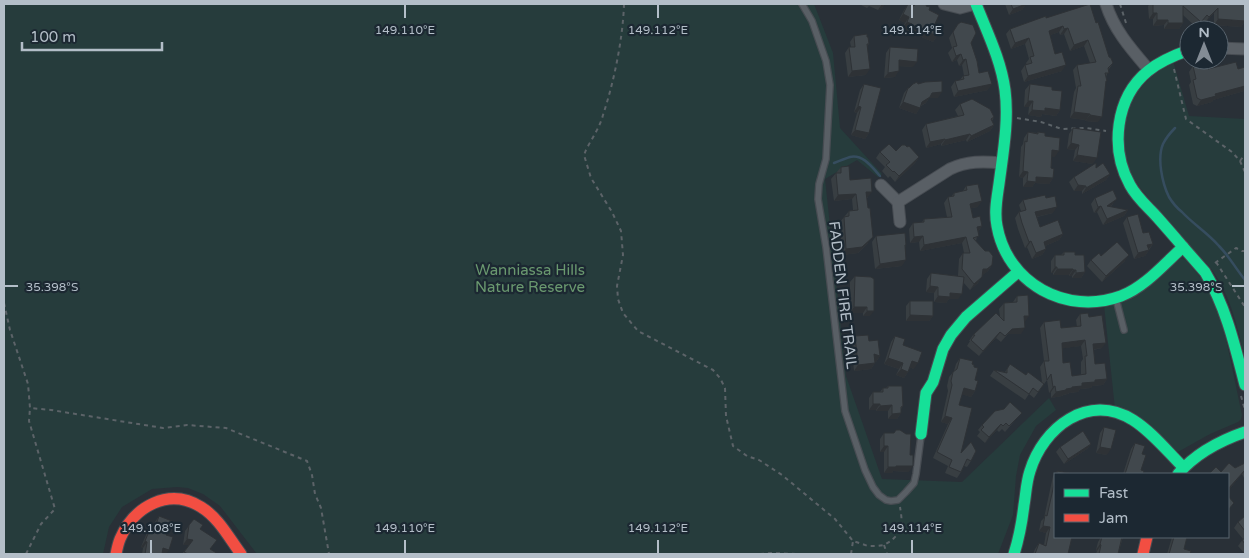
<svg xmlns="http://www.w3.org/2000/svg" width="1249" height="558" viewBox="0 0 1249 558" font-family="'Varela Round',sans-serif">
<rect width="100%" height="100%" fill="#293037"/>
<!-- green -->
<g fill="#263c3c">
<polygon points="4,4 814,4 833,53 840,128 882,174 878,177 857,160 825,179 846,376 882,479 962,482 1049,398 1056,410 1036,426 1020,455 1016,476 1013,515 998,554 257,554 220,506 203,494 188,488 177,487 152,489 122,507 109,527 103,554 4,554"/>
<path d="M1173 61 1189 116 1245 119V359C1238 329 1231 296 1212 270 1207 263 1200 257 1194 250 1183 237 1171 224 1159 210 1146 195 1131 180 1126 160 1123 149 1124 137 1125 126 1130 94 1147 78 1173 61Z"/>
<polygon points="1180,259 1186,260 1206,284 1222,320 1242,415 1241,419 1238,422 1210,434 1176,453 1115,409 1104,305"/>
</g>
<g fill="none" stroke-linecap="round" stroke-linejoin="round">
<!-- stream -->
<g stroke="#364d5f" stroke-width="2.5">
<path d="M1175 128C1170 133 1166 138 1163 144 1157 158 1162 183 1169 197 1172 202 1177 208 1182 212 1193 224 1208 233 1219 246 1229 256 1236 269 1245 280"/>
<path d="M834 163C839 161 844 159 850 157 863 154 872 167 880 176"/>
</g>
<defs>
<g id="lane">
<polyline points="802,4 812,21 826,61 830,85 826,159 819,184 818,199 826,247 845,411 865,470 873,487 879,495 886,500 891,501 898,500 906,492 914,483 916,474 921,436"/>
<polyline points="1116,299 1124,330"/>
</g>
<g id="street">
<polyline points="944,4 960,8 975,4"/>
<path d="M1106 4C1114 30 1131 49 1149 70"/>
<polyline points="1219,48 1245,49"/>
<polyline points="881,185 898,202"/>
<path d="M900 222 898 202 950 169C967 161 983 161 1001 163"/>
</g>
<g id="fast">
<path d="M976 4C987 32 1001 60 1005 90 1009 121 1003 153 999 184 997 198 994 212 997 226 1007 283 1066 316 1121 296 1145 287 1164 264 1183 247"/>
<path d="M1189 50C1175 55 1160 61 1148 71 1115 98 1110 149 1130 185 1137 198 1148 207 1157 217 1173 235 1189 254 1205 272 1226 307 1235 346 1245 385"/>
<polyline points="921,434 926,393 933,382 943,349 951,335 966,317 1018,272"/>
<path d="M1178 474C1196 453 1219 441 1245 432"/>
<path d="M1014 554C1019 538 1022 522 1024 505 1026 494 1026 483 1030 471 1043 428 1088 392 1133 420 1152 432 1167 451 1183 467"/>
</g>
<g id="jam">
<path d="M116 554C117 549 118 544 120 539 134 506 169 487 201 507 219 518 229 538 241 554"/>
<polyline points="1143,554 1147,537"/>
</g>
</defs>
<!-- lane casing -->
<use href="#lane" stroke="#474c52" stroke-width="8"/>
<!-- street casing -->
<use href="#street" stroke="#474c52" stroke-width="13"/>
<!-- fast casing -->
<use href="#fast" stroke="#474c52" stroke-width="13"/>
<!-- jam casing -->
<use href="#jam" stroke="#474c52" stroke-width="13"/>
<!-- path -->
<g stroke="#5c6368" stroke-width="2" stroke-dasharray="4 4" stroke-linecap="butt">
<path d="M624 4C623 38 614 82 603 115 600 127 592 138 586 150L584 155 591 178 612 212 621 231 623 255 617 286 618 299 623 313 638 331 713 370 720 378 725 388 726 416 733 446 747 456 759 460 782 475 835 519 853 541 868 546H877L884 545 891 541 899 533 902 524 901 513 900 507"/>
<polyline points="1120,4 1126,23"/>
<polyline points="1174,69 1186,119 1232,152 1240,161 1245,172"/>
<polyline points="1017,118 1041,122 1062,129 1086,128 1106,131"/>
<polyline points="1240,161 1245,154"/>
<polyline points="1216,262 1245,307"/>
<polyline points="1215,263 1236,248 1242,251 1245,251"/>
<polyline points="4,303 10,330 28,384 30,408 51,410 163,428 187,425 226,428 307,461 312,475 315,494 321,508 329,554"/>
<polyline points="1241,396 1245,410"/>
<polyline points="884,545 887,554"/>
<polyline points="26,554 41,524 55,509 29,421 30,408"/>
<polyline points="760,554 772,553 797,554"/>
<polyline points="851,554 853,541"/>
</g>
<!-- lane -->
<use href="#lane" stroke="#595f65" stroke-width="5.5"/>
<!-- street -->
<use href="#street" stroke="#595f65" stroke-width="11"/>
<!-- fast -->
<use href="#fast" stroke="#16e098" stroke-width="11"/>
<!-- jam -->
<use href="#jam" stroke="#f24e42" stroke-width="11"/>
</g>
<!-- wall -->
<g fill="#383e42" fill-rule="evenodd">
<polygon points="860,4 885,4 882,8 878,10 869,6 867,8 861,5 861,4"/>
<polygon points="908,4 913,6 914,4 926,4 926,6 935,24 937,36 933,42 908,31 908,30 903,27 905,23 899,20 904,10"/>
<polygon points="1005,4 1026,4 1022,10 1009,15"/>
<polygon points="1150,4 1245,4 1245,21 1241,27 1214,25 1214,13 1205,23 1203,21 1197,28 1183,15 1183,23 1179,29 1164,29 1164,25 1153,26 1153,19 1149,19 1148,6"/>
<polygon points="1046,18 1096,23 1109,57 1113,63 1109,69 1106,77 1098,122 1085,121 1086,120 1070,118 1074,92 1076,88 1073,70 1077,65 1090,63 1084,46 1070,51 1064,34 1060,35 1059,32 1050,35 1055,54 1062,71 1024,82 1021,71 1025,65 1027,65 1026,63 1029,59 1025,44 1011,49 1006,34 1010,29"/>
<polygon points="958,24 971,43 979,73 988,90 954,97 951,87 955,81 960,80 963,76 964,76 962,65 959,66 957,60 952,62 948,53 952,48 949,38"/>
<polygon points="854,36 867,37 869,44 867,46 866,75 848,77 845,53 849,47 851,47 850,42"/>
<polygon points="890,47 913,67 899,66 895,77 884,78 886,53"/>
<polygon points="1193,66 1204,67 1208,69 1238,69 1245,67 1245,93 1244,91 1213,100 1212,102 1197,106 1193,104 1189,85 1191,82 1189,72"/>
<polygon points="864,84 869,133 865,139 851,135 857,113 854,112 860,90"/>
<polygon points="918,84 938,98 929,98 926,103 921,106 916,114 899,108 904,93 908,88 909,88"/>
<polygon points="1030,84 1052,90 1060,110 1056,116 1042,114 1041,117 1028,115 1029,107 1024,107 1025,90"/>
<polygon points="960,104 994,117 992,121 994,125 990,131 967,142 966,140 941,146 941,144 926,148 922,130 926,124 958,116 955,110"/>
<polygon points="1073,128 1093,164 1073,161 1075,150 1067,149 1069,134"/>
<polygon points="1028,132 1037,133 1038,132 1045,136 1055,157 1052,156 1051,168 1053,178 1049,184 1035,183 1032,187 1023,187 1023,178 1019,177 1021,147 1023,144 1024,138"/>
<polygon points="896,151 919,157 915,163 895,182 890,176 888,178 882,171 885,167 876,158 880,152"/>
<polygon points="841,167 850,180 868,197 867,198 868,243 858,253 842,255 840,222 849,211 853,210 852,199 834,201 831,179"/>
<polygon points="1096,168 1110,174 1106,180 1082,194 1082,191 1074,191 1069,182 1074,177"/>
<polygon points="966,186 978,207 971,208 973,218 982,226 978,232 976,241 992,265 988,271 982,275 978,283 970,290 963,282 958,299 949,299 946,303 934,302 934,293 926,292 927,279 931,273 958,276 958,275 959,259 963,253 964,253 962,243 920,251 919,242 910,243 909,229 913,223 922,222 924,219 947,217 944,203 948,197 951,197 954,193 963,191"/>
<polygon points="1046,198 1053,213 1037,217 1040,227 1063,234 1059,240 1045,246 1046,249 1042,255 1032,259 1027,247 1025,248 1018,229 1015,218 1019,212 1021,211 1019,205 1023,200"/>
<polygon points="1095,198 1113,204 1110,207 1128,210 1124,216 1103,225 1097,212 1094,213 1091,204"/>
<polygon points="1127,217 1143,233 1153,244 1145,256 1134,259 1123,223"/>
<polygon points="876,236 906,245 905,247 902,266 875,269 872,242"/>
<polygon points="1064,252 1075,255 1085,272 1081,278 1072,278 1072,276 1069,276 1069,275 1053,275 1053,273 1051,273 1051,261 1055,255 1061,255"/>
<polygon points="1101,256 1125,261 1102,282 1087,266 1091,260"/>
<polygon points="855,276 870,316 863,316 863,313 850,313 850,282"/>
<polygon points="1017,296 1025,322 1024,322 1021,334 1008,334 1001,342 996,338 979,356 967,346 970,341 969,341 973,335 1000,317 999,309 1004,303 1013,302"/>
<polygon points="910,301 933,316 929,321 906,321 906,306"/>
<path d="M1080 314 1089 317 1102 348 1093 350 1095 364 1107 379 1103 385 1092 386 1091 388 1080 389 1078 392 1069 393 1068 394 1063 395 1062 396 1051 398V392L1049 393 1047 380 1034 398 1029 394 1025 400 990 376 994 370 1005 372 1010 364 1026 375 1042 382 1040 367 1044 361 1040 328 1044 322 1061 328 1077 327 1076 320ZM1081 346 1083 359 1081 362V375L1072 376 1063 363 1062 348Z"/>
<polygon points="855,336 869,341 880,356 876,362 875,361 875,363 871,369 854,371 851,342"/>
<polygon points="895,336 903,345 914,369 909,367 908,372 904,378 896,375 899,369 884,364 891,342"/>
<polygon points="960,358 972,364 974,367 975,391 971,397 962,394 959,405 961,453 971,461 967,467 964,466 961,472 957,478 945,473 948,466 933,458 948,424 941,422 948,391 947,386 949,377 954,371 956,364"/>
<polygon points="888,386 903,406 901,409 901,413 897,419 888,419 888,411 876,411 876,410 869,410 869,398 873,392 880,392 883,388 886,388"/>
<polygon points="1022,413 1017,418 1005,432 1002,429 999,432 997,430 985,443 977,436 980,432 978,430 982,425"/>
<polygon points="1104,427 1107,455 1096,453 1100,433"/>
<polygon points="884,433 910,455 909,472 893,471 892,473 884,473 884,452 880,452 880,439"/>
<polygon points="1135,443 1142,454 1141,470 1143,474 1123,474 1131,449"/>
<polygon points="1091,444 1087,449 1064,464 1056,452 1060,447"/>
<polygon points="1245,463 1245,480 1242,474 1228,491 1228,474 1221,472 1235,468"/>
<polygon points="1057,471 1076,474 1055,474 1055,537 1068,554 1033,554 1035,549 1039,543 1044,545 1046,533 1039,531 1041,521 1044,518 1053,476"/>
<polygon points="159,516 166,535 166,554 142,554 143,548 141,547 146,535 150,529 152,530 155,522"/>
<polygon points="1245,516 1245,554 1238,546 1243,539 1234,528 1238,522"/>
<polygon points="194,519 200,529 210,549 218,554 182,554 189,545 183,545 185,531"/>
<polygon points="1101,537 1123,537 1118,554 1096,554 1097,551 1096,550 1098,542"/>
<polygon points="1172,537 1187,537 1184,549 1190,554 1167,554"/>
</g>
<!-- shaded-wall -->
<g fill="#2e3236">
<polygon points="882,4 885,4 882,8 878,10"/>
<polygon points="1026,4 1022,10 1009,15 1013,9"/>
<polygon points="1218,8 1214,13 1205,23 1209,17"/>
<polygon points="1153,13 1157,13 1153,19 1149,19"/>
<polygon points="903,14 909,17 905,23 899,20"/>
<polygon points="1218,19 1245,21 1241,27 1214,25"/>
<polygon points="1157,20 1168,20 1164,25 1153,26"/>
<polygon points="907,22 912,24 908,30 903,27"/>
<polygon points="1168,23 1183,23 1179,29 1164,29"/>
<polygon points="912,25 937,36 933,42 908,31"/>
<polygon points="1063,26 1059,32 1045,37 1049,31"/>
<polygon points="1068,28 1064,34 1060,35 1064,29"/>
<polygon points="1029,38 1025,44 1011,49 1015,43"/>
<polygon points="1088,40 1084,46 1070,51 1074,45"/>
<polygon points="961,54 957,60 952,62 956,56"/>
<polygon points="966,59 962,65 959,66 963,60"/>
<polygon points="899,60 917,62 913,67 895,66"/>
<polygon points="1066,65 1062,71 1024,82 1028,76"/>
<polygon points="870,69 866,75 848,77 852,71"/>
<polygon points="899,71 895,77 884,78 888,73"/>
<polygon points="992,84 988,90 954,97 958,91"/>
<polygon points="1245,86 1245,90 1244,91 1213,100 1212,102 1197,106 1201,100 1215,94"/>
<polygon points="942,92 938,98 929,98 926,103 918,107 920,108 916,114 899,108 903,102 932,93"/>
<polygon points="1028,101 1033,101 1029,107 1024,107"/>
<polygon points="858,106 861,107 857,113 854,112"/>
<polygon points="1045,108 1060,110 1056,116 1042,114 1041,117 1028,115 1032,110"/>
<polygon points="1074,112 1090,114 1086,120 1070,118"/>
<polygon points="1090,115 1102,117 1098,122 1085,121"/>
<polygon points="994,125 990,131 967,142 971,136"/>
<polygon points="855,130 869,133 865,139 851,135"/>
<polygon points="970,134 966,140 941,146 945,140"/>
<polygon points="945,139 941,144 926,148 930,142"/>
<polygon points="1071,143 1079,145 1075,150 1067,149"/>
<polygon points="1052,150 1059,151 1055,157 1048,156"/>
<polygon points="1077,155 1097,158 1093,164 1073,161"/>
<polygon points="919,157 915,163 895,182 899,176"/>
<polygon points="1023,171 1028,172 1023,178 1019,177"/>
<polygon points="1110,174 1106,180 1082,194 1086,188"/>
<polygon points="1036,177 1053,178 1049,184 1035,183 1032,187 1023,187 1027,181"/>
<polygon points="1078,185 1086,186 1082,191 1074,191"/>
<polygon points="866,192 872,192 868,197 862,198"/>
<polygon points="856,194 852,199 834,201 838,195"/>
<polygon points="1117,199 1113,204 1103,212 1107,206"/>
<polygon points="982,201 978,207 966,209 970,204"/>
<polygon points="1101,206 1097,212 1094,213 1098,207"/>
<polygon points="1057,207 1053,213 1031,218 1035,212"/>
<polygon points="1128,210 1124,216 1103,225 1107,219"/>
<polygon points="982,226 978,232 977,227"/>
<polygon points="1063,234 1059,240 1040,248 1044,242"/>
<polygon points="923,236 919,242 910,243 914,237"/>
<polygon points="873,237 868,243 858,253 842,255 846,249"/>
<polygon points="966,237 962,243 920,251 924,245"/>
<polygon points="1031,241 1027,247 1025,248 1029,242"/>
<polygon points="1153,244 1148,250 1147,245"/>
<polygon points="1046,249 1042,255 1032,259 1036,253"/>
<polygon points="1149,250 1145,256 1134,259 1138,253"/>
<polygon points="1129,255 1125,261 1102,282 1106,276"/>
<polygon points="906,260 902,266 875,269 880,264"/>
<polygon points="992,265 988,271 983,275 979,275 983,269"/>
<polygon points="1055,267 1057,267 1053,273 1051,273"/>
<polygon points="1057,269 1073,269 1069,275 1053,275"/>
<polygon points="1073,270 1076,270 1072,276 1069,276"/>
<polygon points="1085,272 1081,278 1072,278 1076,273"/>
<polygon points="982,277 978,283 970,290 974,284"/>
<polygon points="930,286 938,287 934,293 926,292"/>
<polygon points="950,293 962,294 958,299 949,299 946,303 934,302 938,296"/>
<polygon points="854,307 867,307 863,313 850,313"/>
<polygon points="867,311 874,311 870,316 863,316"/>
<polygon points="910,315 933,316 929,321 906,321"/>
<polygon points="1024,316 1029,316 1025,322 1020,322"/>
<polygon points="1025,328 1021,334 1008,334 1001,342 1012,329"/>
<polygon points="1000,332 996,338 979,356 983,351"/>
<polygon points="1085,340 1081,346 1058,349 1062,343"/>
<polygon points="1106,343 1102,348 1089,350 1093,344"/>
<polygon points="874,354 880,356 876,362 870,360"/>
<polygon points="888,358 903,363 899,369 884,364"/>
<polygon points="912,361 918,363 914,369 908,367"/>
<polygon points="875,363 871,369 854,371 858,365"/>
<polygon points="901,369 908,372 904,378 896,375"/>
<polygon points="1107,379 1103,385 1092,386 1091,388 1080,389 1078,392 1069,393 1068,394 1063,395 1062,396 1051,398 1056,392 1082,383 1095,380"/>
<polygon points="1055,386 1051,392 1049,393 1053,387"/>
<polygon points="964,388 975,391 971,397 960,394"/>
<polygon points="873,404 880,404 876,410 869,410"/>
<polygon points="892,405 888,411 876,411 880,406"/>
<polygon points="901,413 897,419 888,419 892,414"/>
<polygon points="945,416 952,418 948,424 941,422"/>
<polygon points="1001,424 997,430 985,443 989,437"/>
<polygon points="1091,444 1087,449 1064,464 1068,459"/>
<polygon points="884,446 888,446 884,452 880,452"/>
<polygon points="1100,447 1111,449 1107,455 1096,453"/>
<polygon points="896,466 913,466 909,472 893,471 892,473 884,473 888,467"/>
<polygon points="1245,470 1242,474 1228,491 1228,489"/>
<polygon points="1043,526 1050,527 1046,533 1039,531"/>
<polygon points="1192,537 1201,537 1199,539"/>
<polygon points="187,539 193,540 189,545 183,545"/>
<polygon points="145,541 147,542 143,548 141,547"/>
<polygon points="1100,544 1101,545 1097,551 1096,550"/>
<polygon points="163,548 169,550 166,554 159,554"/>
</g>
<!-- building -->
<g fill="#41484d" stroke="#2e3236" fill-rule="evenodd">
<polygon points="908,4 914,6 915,4 927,4 926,6 930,7 929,10 939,15 935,24 941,26 937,36 912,25 912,24 907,22 909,17 903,14"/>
<polygon points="1011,4 1026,4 1013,9"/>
<polygon points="1090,4 1096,23 1098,22 1109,57 1111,58 1113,63 1108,68 1109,73 1105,73 1107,81 1106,81 1102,117 1090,115 1090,114 1074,112 1078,86 1081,86 1077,65 1096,62 1088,40 1074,45 1068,28 1064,29 1063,26 1049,31 1055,54 1062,52 1066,65 1028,76 1025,65 1032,63 1030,57 1034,56 1029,38 1015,43 1010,29 1046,16 1046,18"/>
<polygon points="1153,4 1245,4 1245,21 1218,19 1218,8 1209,17 1207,15 1201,22 1183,6 1183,23 1168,23 1168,20 1157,20 1157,13 1153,13"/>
<polygon points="961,22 973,25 976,33 971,43 977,61 979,73 988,71 992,84 958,91 955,81 964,79 963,76 969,75 966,59 963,60 961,54 956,56 953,47 957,46 953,32 958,24"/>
<polygon points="867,34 867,37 868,37 869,44 867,44 870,69 852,71 849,47 855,47 854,36"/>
<polygon points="890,47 918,49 917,62 899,60 899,71 888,73"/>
<polygon points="1236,62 1238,69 1245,67 1245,86 1215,94 1216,96 1201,100 1197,98 1193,80 1196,79 1193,66 1203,63 1204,67 1207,67 1208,69"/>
<polygon points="942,81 942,92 932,93 930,97 922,102 920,108 903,102 908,88 909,88 913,84 917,82 918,84 925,82"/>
<polygon points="864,84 881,88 869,133 855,130 861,107 858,106"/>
<polygon points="1030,84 1052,87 1052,90 1062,91 1060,110 1045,108 1045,111 1032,110 1033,101 1028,101"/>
<polygon points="972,99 990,109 994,117 991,119 994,125 971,136 970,134 945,140 945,139 930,142 926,124 964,115 960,104"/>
<polygon points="1073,128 1101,132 1097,158 1077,155 1079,145 1071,143"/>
<polygon points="1028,132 1038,134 1038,132 1045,133 1045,136 1060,138 1059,151 1052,150 1051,168 1054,169 1053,178 1036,177 1036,182 1027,181 1028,172 1023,171 1025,141 1027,142"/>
<polygon points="889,144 896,151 902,145 905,145 907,147 909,146 919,157 899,176 894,171 893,172 886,165 890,162 880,152"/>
<polygon points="1096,163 1096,168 1103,163 1110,174 1086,188 1086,186 1078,185 1074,177"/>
<polygon points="849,166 850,180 871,178 872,192 866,192 868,208 870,208 873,237 862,247 846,249 844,217 849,216 849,211 858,210 856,194 838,195 836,173 841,173 841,167"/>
<polygon points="978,184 982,201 970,204 973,218 980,216 982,226 977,227 979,236 973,238 985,251 989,251 993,256 992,265 987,269 983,269 982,277 974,284 962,269 963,253 970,253 966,237 924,245 923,236 914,237 913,223 924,222 924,219 952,217 948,197 954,196 954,193 967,190 966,186"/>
<polygon points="1113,190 1117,199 1107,206 1128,210 1107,219 1101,206 1098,207 1095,198"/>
<polygon points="1045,195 1046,198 1055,196 1057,207 1035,212 1040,227 1058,220 1063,234 1044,242 1046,249 1036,253 1031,241 1029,242 1022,223 1019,212 1026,210 1023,200"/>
<polygon points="1138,214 1143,233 1149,232 1153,244 1147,245 1149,250 1138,253 1127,217"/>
<polygon points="905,233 906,245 905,245 906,260 880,264 876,236"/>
<polygon points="1117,242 1129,255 1106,276 1091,260 1099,253 1101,256"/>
<polygon points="1064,252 1075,252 1075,255 1084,255 1085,272 1076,273 1076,270 1073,270 1073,269 1057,269 1057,267 1055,267 1055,255 1064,255"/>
<polygon points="931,273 964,277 962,294 950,293 950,297 938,296 938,287 930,286"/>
<polygon points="855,276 871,277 874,279 874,311 867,311 867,307 854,307"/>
<polygon points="1028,295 1029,316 1024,316 1025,328 1012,329 1005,336 1000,332 983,351 971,340 975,335 973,335 996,313 1004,321 1004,303 1017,302 1017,296"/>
<polygon points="910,301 933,301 933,316 910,315"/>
<path d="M1088 313 1089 317 1102 315 1106 343 1093 344 1095 364 1105 363 1107 379 1095 380V382L1082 383V386L1072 387V388L1066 389V390L1056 392 1055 386 1053 387 1051 374 1047 380 1044 361H1049L1044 322 1060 320 1061 328 1081 326 1080 314ZM1085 340 1087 356H1085L1086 374 1072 376 1070 362 1063 363 1062 343Z"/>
<polygon points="868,335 869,341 878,340 880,356 874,354 875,363 858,365 855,336"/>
<polygon points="895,336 905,339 903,345 922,352 918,363 912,361 908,372 901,369 903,363 888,358"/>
<polygon points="960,358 973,361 972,364 974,365 974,367 978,368 975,380 978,381 975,391 964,388 959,405 972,408 961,453 971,442 976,451 971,461 967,459 961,472 949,467 952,460 937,452 952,418 945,416 952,385 951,381 953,372 957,369"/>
<polygon points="1010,364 1026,375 1028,372 1044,384 1038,392 1033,388 1029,394 994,370 1007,373 1007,369"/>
<polygon points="888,386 902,386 903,406 901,407 901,413 892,414 892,405 880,406 880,404 873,404 873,392 883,392 883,388 888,388"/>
<polygon points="1010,402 1022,413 1009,426 1006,423 1003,426 1001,424 989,437 981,430 984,427 982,425 995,411 1004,409"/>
<polygon points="1104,427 1116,430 1111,449 1100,447"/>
<polygon points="896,430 900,430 906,434 911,434 910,455 913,455 913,466 896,466 896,467 888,467 888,446 884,446 884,433 894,433"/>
<polygon points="1083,431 1091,444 1068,459 1060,447"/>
<polygon points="1135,443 1145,446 1142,454 1146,455 1141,470 1144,471 1143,474 1125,474"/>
<polygon points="1229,463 1235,468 1245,463 1245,470 1228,489 1228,474 1209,474 1216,467 1221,472"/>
<polygon points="1057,471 1076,474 1057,474"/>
<polygon points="1055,480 1055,537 1072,537 1068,554 1035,554 1039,543 1046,546 1050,527 1043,526 1045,515 1047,516"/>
<polygon points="1228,496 1234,503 1228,510"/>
<polygon points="159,516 172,521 166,535 173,537 169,550 163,548 162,554 145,554 147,542 145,541 150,529 154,530"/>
<polygon points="1245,516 1245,531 1238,522"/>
<polygon points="194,519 203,525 200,529 217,540 210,549 218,554 188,554 184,552 193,540 187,539 189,525"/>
<polygon points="1102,537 1122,537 1118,554 1099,554 1101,545 1100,544"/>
<polygon points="1174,537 1187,537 1184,549 1191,551 1190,554 1169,554"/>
<polygon points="1245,538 1245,544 1242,540"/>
</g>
<!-- ticks -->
<path fill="none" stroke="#b3bec8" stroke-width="2" d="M405 5V18M658 5V18M912 5V18M5 286H18M1232 286H1244M151 540V553M405 540V553M658 540V553M912 540V553"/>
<g text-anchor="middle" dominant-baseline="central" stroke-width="4.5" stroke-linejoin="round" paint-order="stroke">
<!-- park labels -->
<g font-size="15" fill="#6a996f" stroke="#1c2832">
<text x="530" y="270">Wanniassa Hills<tspan x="530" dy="17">Nature Reserve</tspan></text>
</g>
<!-- street labels -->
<g font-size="15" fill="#b3bec8" stroke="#1c2832">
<text transform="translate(843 295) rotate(83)">FADDEN FIRE TRAIL</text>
</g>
</g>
<g font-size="12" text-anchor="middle" fill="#b3bec8" stroke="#1c2832" stroke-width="4.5" stroke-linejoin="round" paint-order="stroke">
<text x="405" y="34">149.110°E</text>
<text x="658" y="34">149.112°E</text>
<text x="912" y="34">149.114°E</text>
<text x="52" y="291">35.398°S</text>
<text x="1196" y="291">35.398°S</text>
<text x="151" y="532">149.108°E</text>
<text x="405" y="532">149.110°E</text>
<text x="658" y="532">149.112°E</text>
<text x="912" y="532">149.114°E</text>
</g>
<!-- border -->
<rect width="1249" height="558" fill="none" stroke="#b3bec8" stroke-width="10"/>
<!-- legend -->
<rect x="1054" y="473" width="175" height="65" fill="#1c2832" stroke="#58646e"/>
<rect x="1064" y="489" width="25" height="8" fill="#16e098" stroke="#58646e"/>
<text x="1099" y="498" font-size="15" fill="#b3bec8">Fast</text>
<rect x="1064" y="514" width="25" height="8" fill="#f24e42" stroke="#58646e"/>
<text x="1099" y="523" font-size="15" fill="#b3bec8">Jam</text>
<!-- north arrow -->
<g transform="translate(1204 45)"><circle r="24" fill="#1c2832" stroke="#58646e"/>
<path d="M0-4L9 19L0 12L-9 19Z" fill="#838c95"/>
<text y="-8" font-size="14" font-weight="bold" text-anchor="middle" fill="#b3bec8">N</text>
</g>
<!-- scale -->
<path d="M22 42v8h140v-8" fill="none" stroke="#b3bec8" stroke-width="2.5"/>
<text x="30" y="42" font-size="15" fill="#b3bec8" stroke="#1c2832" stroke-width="4" paint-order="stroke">100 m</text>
</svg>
